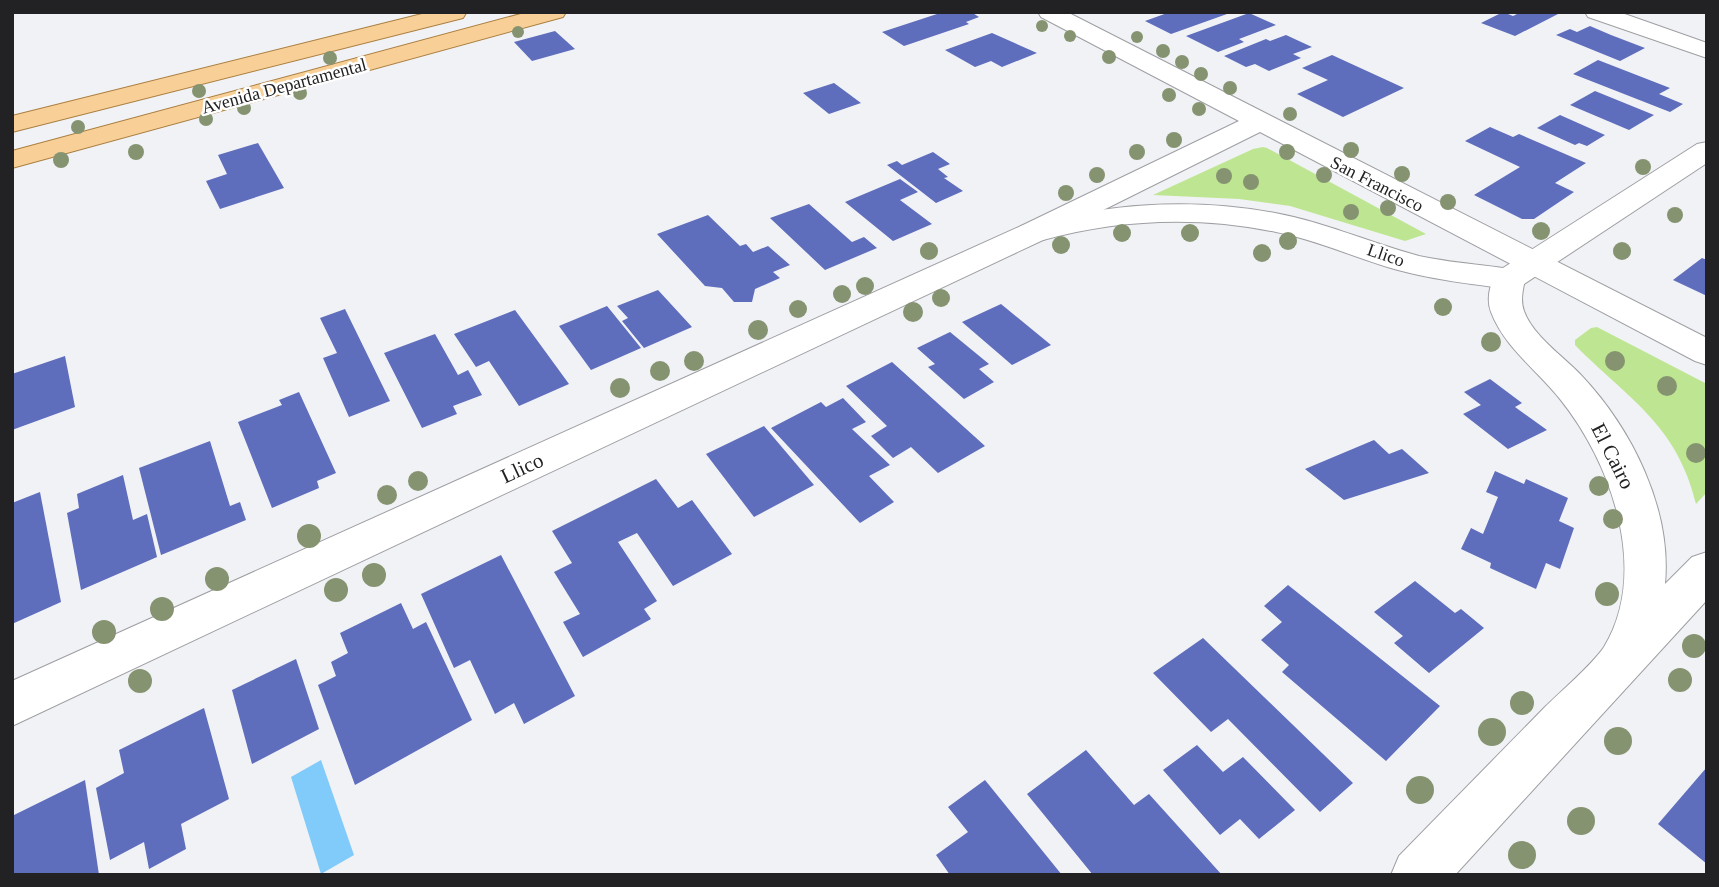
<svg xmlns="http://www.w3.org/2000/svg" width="1719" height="887" viewBox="0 0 1719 887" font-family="Georgia,serif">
<rect width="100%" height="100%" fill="#f1f2f6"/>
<!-- green -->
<g fill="#bee692">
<polygon points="1263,147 1267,148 1426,234 1405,241 1290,206 1239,199 1153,195 1253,149"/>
<path d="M1597 327 1707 384V492L1696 504C1677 424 1627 398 1575 345V340L1591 328Z"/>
</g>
<!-- water -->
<polygon fill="#80cbf9" points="321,760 354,855 321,874 291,777"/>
<!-- building -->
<g fill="#5e6dbc">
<polygon points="933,12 971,12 979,17 966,22 969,24 904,46 882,32 937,14"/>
<polygon points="1170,12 1223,12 1227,14 1171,34 1145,21"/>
<polygon points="1503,12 1513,16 1521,12 1558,14 1515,36 1481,23"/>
<polygon points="1249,13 1276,25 1239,39 1244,42 1218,52 1186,36"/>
<polygon points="1590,26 1611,35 1645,48 1620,61 1556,35 1570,29 1577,32"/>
<polygon points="555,31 575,49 532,61 514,42"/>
<polygon points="992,33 1037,53 1002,67 991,61 975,67 945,50"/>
<polygon points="1286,35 1312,47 1293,54 1301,58 1269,71 1255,64 1246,67 1224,56 1266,39 1270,41"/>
<polygon points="1332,55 1404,88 1343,117 1297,94 1328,80 1302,68"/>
<polygon points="1598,60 1670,88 1659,94 1683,104 1670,112 1573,74"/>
<polygon points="834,83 861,103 829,114 803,93"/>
<polygon points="1595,91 1654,115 1629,130 1570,105"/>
<polygon points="1560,115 1605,135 1587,146 1579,143 1575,145 1537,128"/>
<polygon points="1490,127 1513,137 1519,134 1586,163 1555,183 1574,192 1534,219 1522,219 1474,195 1520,167 1465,141"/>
<polygon points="258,143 284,188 220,209 206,181 227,174 218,155"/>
<polygon points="933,152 950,164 938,169 948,177 944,178 963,191 936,203 887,165 897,161 902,165"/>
<polygon points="900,179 918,192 900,200 932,224 893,241 845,202"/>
<polygon points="809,204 852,242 864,237 877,248 825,270 770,218"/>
<polygon points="708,215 740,246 746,244 753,252 768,246 790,265 773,272 780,278 755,289 752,302 734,302 722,288 705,286 657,234"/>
<polygon points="1702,258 1707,260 1707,296 1673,280"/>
<polygon points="658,290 692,327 644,348 622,321 628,318 617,306"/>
<polygon points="1001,304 1051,345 1012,365 962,322"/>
<polygon points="607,306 641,348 591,370 559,326"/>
<polygon points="345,309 390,401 349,417 323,358 337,353 320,318"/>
<polygon points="515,310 569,384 519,406 489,361 476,367 454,334"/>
<polygon points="950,332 989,364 979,369 994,382 964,399 928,367 935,364 917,348"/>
<polygon points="435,334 458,375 468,370 482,395 453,406 457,414 422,428 384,353"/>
<polygon points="65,356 75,407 12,430 14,397 12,374"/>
<polygon points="892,362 985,446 938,473 911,447 893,458 871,436 887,426 846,386"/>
<polygon points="1490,379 1522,403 1515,407 1547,430 1508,449 1463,414 1481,405 1464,392"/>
<polygon points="299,392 336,473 317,481 319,488 272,508 238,422 282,405 279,400"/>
<polygon points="843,398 866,422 852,429 890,465 869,476 894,502 860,523 771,428 821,402 826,407"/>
<polygon points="764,426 814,485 754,517 706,454"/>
<polygon points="1374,440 1389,454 1402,449 1429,473 1344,500 1305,469"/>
<polygon points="210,441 230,506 240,502 246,520 161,555 139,468"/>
<polygon points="1495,471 1524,484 1526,479 1568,498 1559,521 1574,528 1560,569 1546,563 1536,589 1490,568 1491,563 1461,549 1471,528 1483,534 1498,497 1486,492"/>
<polygon points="123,475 133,520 147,514 157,557 81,590 67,513 79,508 77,494"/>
<polygon points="656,479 678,508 692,500 732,554 673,586 637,533 618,542 657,601 644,609 651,619 583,657 563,622 580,614 554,572 572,563 552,531"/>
<polygon points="40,492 61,602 12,624 12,503"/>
<polygon points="501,555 575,696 524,724 514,703 495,714 470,660 454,668 421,594"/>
<polygon points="1415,581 1455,613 1461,609 1484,628 1429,673 1394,643 1403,636 1374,612"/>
<polygon points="1288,585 1440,706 1386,761 1282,672 1289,665 1261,640 1282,622 1264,606"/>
<polygon points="401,603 413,629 426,622 472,720 355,785 318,685 336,676 331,662 348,653 340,633"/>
<polygon points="1203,638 1353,783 1320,812 1228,719 1211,732 1153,673"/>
<polygon points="296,659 319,729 252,764 232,690"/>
<polygon points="204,708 229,799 181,824 186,849 149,869 144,842 110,860 96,788 124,773 119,750"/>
<polygon points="1197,745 1223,772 1243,757 1295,810 1259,839 1240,819 1220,835 1163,770"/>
<polygon points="1086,750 1134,805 1149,794 1222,875 1093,875 1027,794"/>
<polygon points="1707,767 1707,864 1658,824"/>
<polygon points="85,780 99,875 12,875 12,816"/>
<polygon points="985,780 1062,875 950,875 936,855 968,832 948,807"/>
</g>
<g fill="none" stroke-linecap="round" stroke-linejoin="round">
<defs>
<g id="minor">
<polygon points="1038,12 1067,12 1707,338 1707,365 1695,361 1260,132 1043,240 1032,242 1021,240 1017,233 1021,226 1239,121 1041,17"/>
<polygon points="1585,12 1619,12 1707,43 1707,58 1588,17"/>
<path d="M1509 269 1521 272 1525 279C1523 290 1520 300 1524 311 1533 336 1563 356 1581 375 1632 429 1672 509 1665 584L1692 557 1707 552V600L1455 875H1391L1399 856C1447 807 1496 757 1544 708 1561 691 1592 665 1604 647 1650 571 1611 462 1560 399 1538 371 1504 347 1491 312 1486 299 1490 283 1497 272Z"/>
</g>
<path id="tertiary" d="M1707 142V163L1521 286 1509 289C1472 284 1435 280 1398 270 1357 259 1318 240 1276 232 1198 216 1120 219 1043 240L12 726V681L1021 226C1106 204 1188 197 1275 213 1325 222 1370 243 1419 256 1446 262 1475 264 1503 268L1697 144Z"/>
<g id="primary">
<polygon points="430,12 466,13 463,18 12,132 12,116"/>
<polygon points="528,12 566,12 563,17 12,168 12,151"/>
</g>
</defs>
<!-- minor casing -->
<use href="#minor" stroke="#9e9fa3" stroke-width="2"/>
<!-- tertiary casing -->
<use href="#tertiary" stroke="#9e9fa3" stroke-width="2"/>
<!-- primary casing -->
<use href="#primary" stroke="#aa7f41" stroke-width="2"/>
<!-- minor -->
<use href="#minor" fill="#fff" fill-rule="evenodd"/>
<!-- tertiary -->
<use href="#tertiary" fill="#fff" fill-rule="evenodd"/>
<!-- primary -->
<use href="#primary" fill="#f8d097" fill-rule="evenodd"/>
</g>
<!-- trees -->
<g fill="#859371">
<circle cx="1042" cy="26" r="6"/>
<circle cx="518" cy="32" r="6"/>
<circle cx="1070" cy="36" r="6"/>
<circle cx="1137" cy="37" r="6"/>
<circle cx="1163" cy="51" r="7"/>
<circle cx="1109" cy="57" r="7"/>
<circle cx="330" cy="58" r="7"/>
<circle cx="1182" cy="62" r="7"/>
<circle cx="1201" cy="74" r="7"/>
<circle cx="1230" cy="88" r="7"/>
<circle cx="199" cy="91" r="7"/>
<circle cx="300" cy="93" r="7"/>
<circle cx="1169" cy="95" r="7"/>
<circle cx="244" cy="108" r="7"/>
<circle cx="1199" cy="109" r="7"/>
<circle cx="1290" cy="114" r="7"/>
<circle cx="206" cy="119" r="7"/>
<circle cx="78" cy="127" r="7"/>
<circle cx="1174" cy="140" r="8"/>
<circle cx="1351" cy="150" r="8"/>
<circle cx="136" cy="152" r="8"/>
<circle cx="1137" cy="152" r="8"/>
<circle cx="1287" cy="152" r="8"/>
<circle cx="61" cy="160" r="8"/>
<circle cx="1643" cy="167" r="8"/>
<circle cx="1402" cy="174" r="8"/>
<circle cx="1097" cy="175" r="8"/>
<circle cx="1324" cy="175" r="8"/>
<circle cx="1224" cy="176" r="8"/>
<circle cx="1251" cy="182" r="8"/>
<circle cx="1066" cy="193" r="8"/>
<circle cx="1448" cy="202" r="8"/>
<circle cx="1388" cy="208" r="8"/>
<circle cx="1351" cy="212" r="8"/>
<circle cx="1675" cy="215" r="8"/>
<circle cx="1541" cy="231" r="9"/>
<circle cx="1122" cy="233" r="9"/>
<circle cx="1190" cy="233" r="9"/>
<circle cx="1288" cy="241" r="9"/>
<circle cx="1061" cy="245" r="9"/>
<circle cx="929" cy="251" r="9"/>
<circle cx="1622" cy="251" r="9"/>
<circle cx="1262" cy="253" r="9"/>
<circle cx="865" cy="286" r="9"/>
<circle cx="842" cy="294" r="9"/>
<circle cx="941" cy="298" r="9"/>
<circle cx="1443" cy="307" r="9"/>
<circle cx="798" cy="309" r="9"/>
<circle cx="913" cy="312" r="10"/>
<circle cx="758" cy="330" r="10"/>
<circle cx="1491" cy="342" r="10"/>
<circle cx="694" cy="361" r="10"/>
<circle cx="1615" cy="361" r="10"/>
<circle cx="660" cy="371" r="10"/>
<circle cx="1667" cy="386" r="10"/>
<circle cx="620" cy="388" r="10"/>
<circle cx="1696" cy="453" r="10"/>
<circle cx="418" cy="481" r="10"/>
<circle cx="1599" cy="486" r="10"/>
<circle cx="387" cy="495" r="10"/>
<circle cx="1613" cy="519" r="10"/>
<circle cx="309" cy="536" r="12"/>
<circle cx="374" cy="575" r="12"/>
<circle cx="217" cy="579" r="12"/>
<circle cx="336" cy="590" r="12"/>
<circle cx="1607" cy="594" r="12"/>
<circle cx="162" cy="609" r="12"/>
<circle cx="104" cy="632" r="12"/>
<circle cx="1694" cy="646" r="12"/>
<circle cx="1680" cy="680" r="12"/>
<circle cx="140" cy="681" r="12"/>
<circle cx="1522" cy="703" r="12"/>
<circle cx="1492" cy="732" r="14"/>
<circle cx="1618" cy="741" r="14"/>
<circle cx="1420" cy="790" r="14"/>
<circle cx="1581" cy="821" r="14"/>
<circle cx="1522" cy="855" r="14"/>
</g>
<g text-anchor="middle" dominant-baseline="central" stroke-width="5" stroke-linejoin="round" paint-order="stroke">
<!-- far-street labels -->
<g font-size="18" fill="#222224" stroke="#fff">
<text transform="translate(284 86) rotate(-15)">Avenida Departamental</text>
<text transform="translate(1377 184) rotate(27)">San Francisco</text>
<text transform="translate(1386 255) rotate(19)">Llico</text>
</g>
<!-- street labels -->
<g font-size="21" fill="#222224" stroke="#fff">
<text transform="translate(1613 456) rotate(63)">El Cairo</text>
<text transform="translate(522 468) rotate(-25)">Llico</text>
</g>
</g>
<!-- border -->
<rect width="1719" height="887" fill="none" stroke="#222224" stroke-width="28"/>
</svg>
